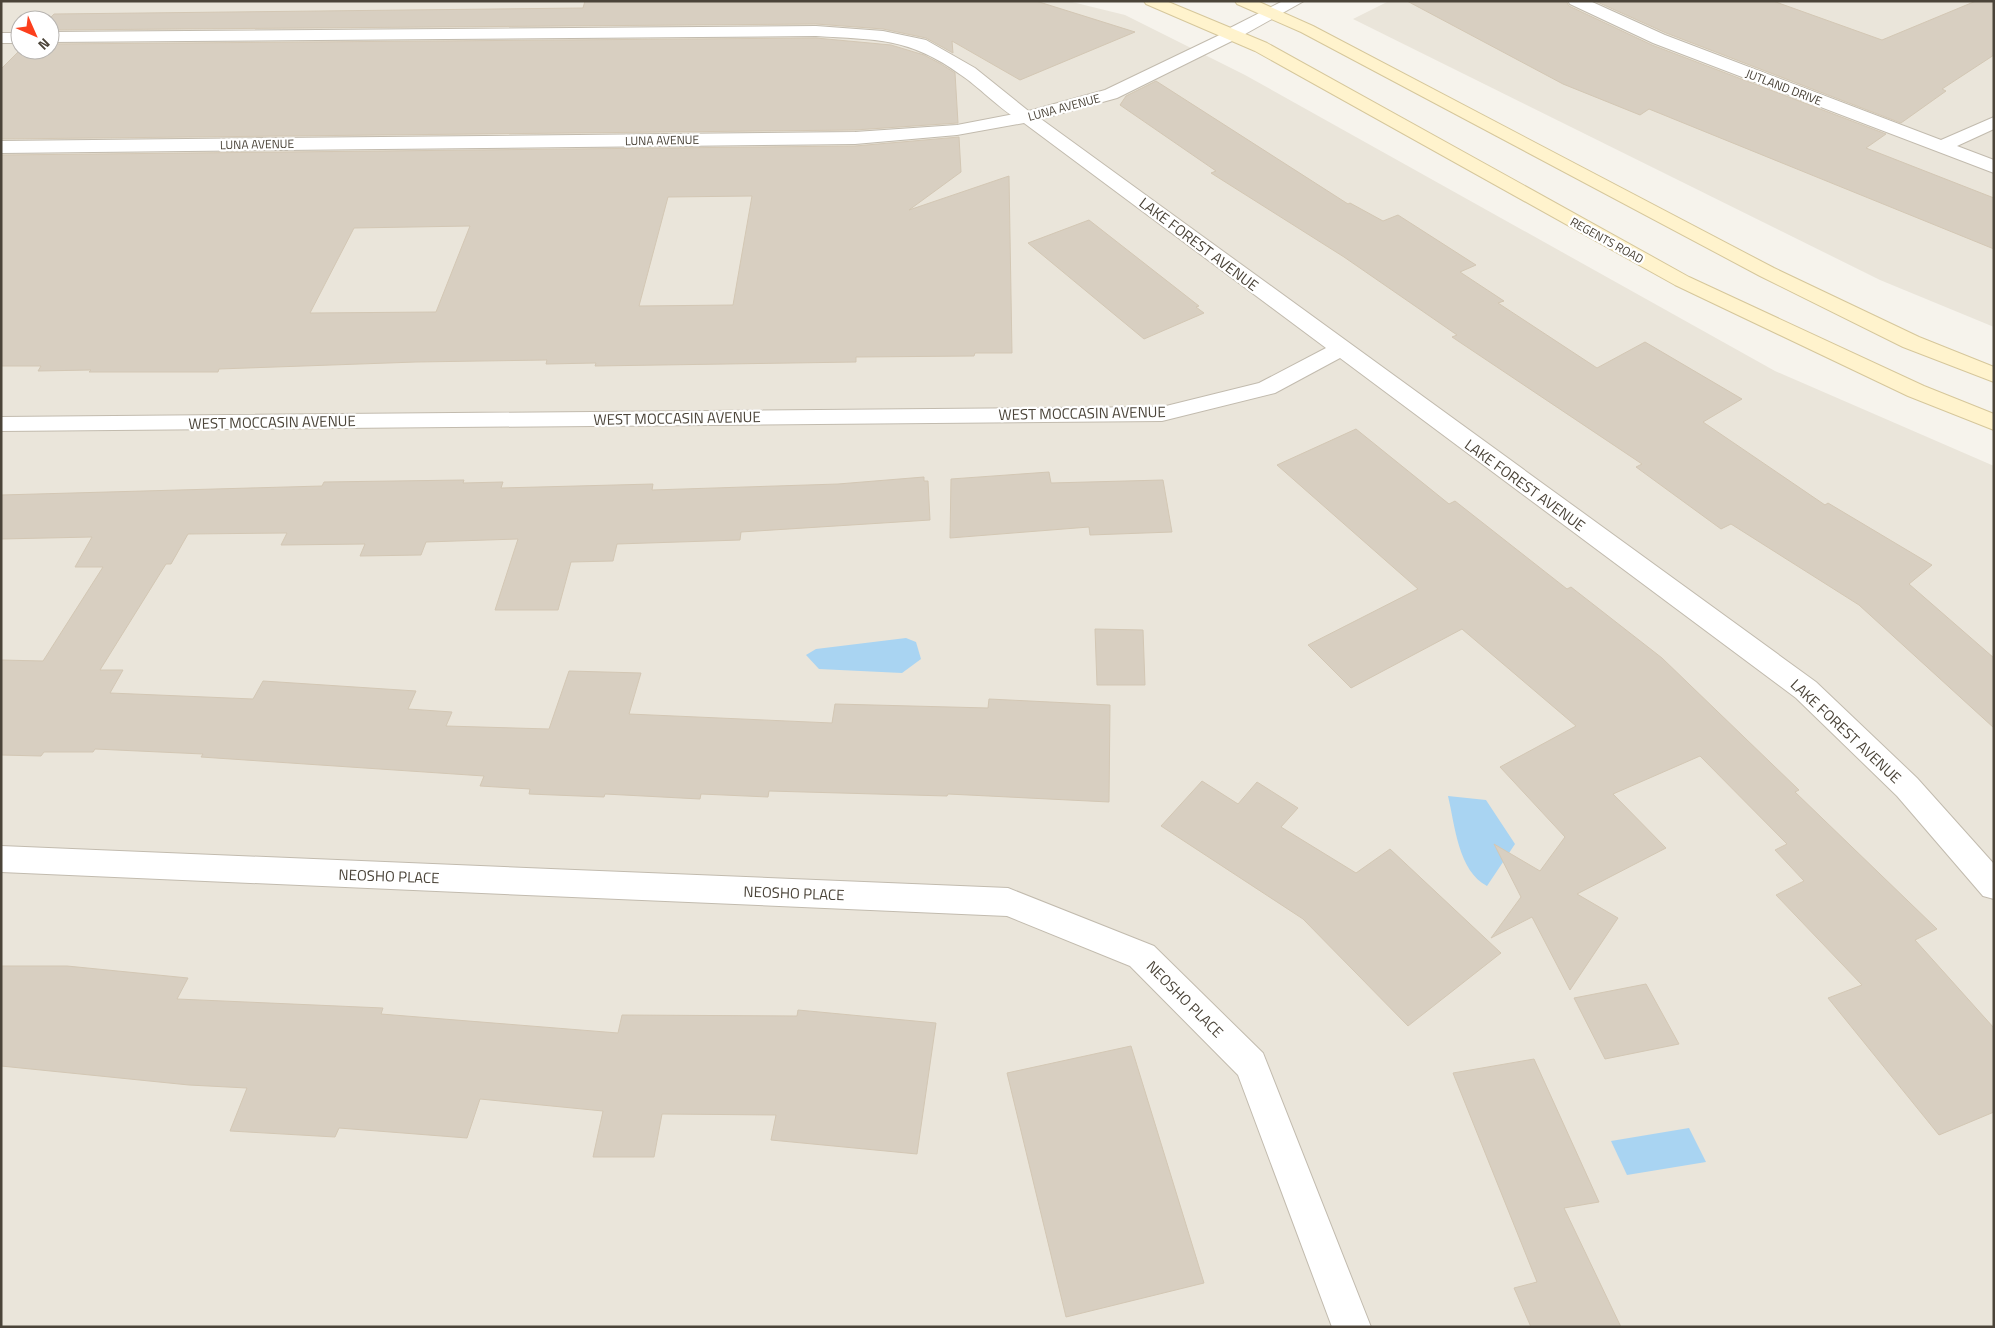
<svg xmlns="http://www.w3.org/2000/svg" width="1995" height="1328" viewBox="0 0 1995 1328" font-family="'Titillium Web',sans-serif">
<rect width="100%" height="100%" fill="#f6f3ec"/>
<!-- residential -->
<g fill="#eae5da" fill-rule="evenodd">
<path d="M1 1H1068L1125 15 1245 75 1775 371 1994 466V1327H1ZM20 20H50V50H20Z"/>
<polygon points="1389,1 1994,1 1994,327 1880,280 1353,19"/>
</g>
<!-- water -->
<g fill="#a9d4f2">
<polygon points="906,638 916,642 921,659 902,673 819,669 806,655 816,649"/>
<path d="M1448 796 1486 800 1515 844 1487 886C1458 871 1455 825 1448 796Z"/>
<polygon points="1689,1128 1706,1162 1627,1175 1611,1141"/>
</g>
<!-- building -->
<g fill="#d8cfc1" stroke="#d3c7b4" fill-rule="evenodd">
<polygon points="585,1 1036,1 1135,32 1020,80 952,41 953,53 926,38 883,29 816,24 50,30 50,20 48,20 54,14 583,8"/>
<polygon points="1407,1 1566,1 1569,6 1652,45 1886,134 1866,148 1994,198 1994,249 1649,109 1640,115 1563,84"/>
<polygon points="1595,1 1773,1 1882,40 1976,1 1994,1 1994,55 1942,89 1946,91 1901,123 1666,33"/>
<polygon points="816,38 891,45 924,55 941,64 955,73 958,123 855,130 1,139 1,69 20,50 50,50 50,44"/>
<polygon points="1156,81 1348,204 1350,203 1383,221 1398,215 1476,265 1460,272 1504,301 1498,303 1597,368 1645,342 1742,399 1703,422 1825,505 1828,503 1932,565 1909,584 1994,658 1994,728 1859,605 1731,524 1721,529 1636,467 1642,464 1452,337 1457,335 1344,257 1211,173 1216,171 1120,105 1126,96"/>
<path d="M959 137 961 172 909 210 1009 176 1012 353H975L974 356 856 357V362L595 366 596 363 546 364 547 360 416 362 219 369 218 372H89L91 370 38 371 41 366H1V155L855 146ZM752 196 733 305 639 306 668 197ZM470 226 436 312 310 313 354 228Z"/>
<polygon points="1089,220 1199,306 1196,307 1204,313 1144,339 1028,243"/>
<polygon points="1356,429 1449,504 1455,501 1567,589 1571,587 1662,658 1799,790 1795,792 1937,929 1915,940 1994,1028 1994,1112 1939,1135 1828,998 1862,985 1776,895 1804,881 1775,850 1787,844 1700,756 1613,794 1666,848 1577,894 1618,918 1570,990 1532,917 1491,938 1521,897 1494,844 1540,871 1565,837 1500,767 1576,726 1462,629 1351,688 1308,645 1418,589 1277,465"/>
<polygon points="1049,472 1051,483 1163,480 1172,532 1090,535 1089,527 950,538 951,479"/>
<polygon points="924,477 924,481 928,481 930,520 741,532 740,540 617,544 613,561 571,562 558,610 495,610 518,539 426,542 421,555 360,556 365,544 281,545 287,533 188,534 171,564 166,564 100,670 123,670 110,693 253,699 263,681 416,691 408,709 452,712 446,726 549,729 569,671 641,673 629,714 832,723 835,704 988,708 989,699 1110,705 1109,802 948,794 947,796 769,791 768,797 701,794 700,799 605,794 604,797 529,794 530,789 480,786 484,776 201,757 203,754 95,749 93,752 44,752 41,756 1,755 1,660 43,661 103,567 75,567 92,537 1,539 1,495 322,486 324,482 464,480 463,483 503,482 501,488 653,484 652,490 838,484"/>
<polygon points="1095,629 1143,630 1145,685 1097,685"/>
<polygon points="1202,781 1238,804 1257,782 1298,808 1281,827 1356,873 1390,849 1501,953 1408,1026 1303,919 1161,826"/>
<polygon points="1,966 67,966 188,978 177,999 383,1008 381,1014 618,1033 622,1015 797,1016 798,1010 936,1023 917,1154 771,1140 776,1115 662,1114 654,1157 593,1157 603,1111 480,1099 467,1138 339,1128 335,1137 230,1131 247,1088 189,1085 1,1066"/>
<polygon points="1646,984 1679,1044 1605,1059 1574,998"/>
<polygon points="1131,1046 1204,1283 1066,1317 1007,1073"/>
<polygon points="1534,1059 1599,1202 1564,1208 1621,1327 1531,1327 1514,1288 1537,1282 1453,1073"/>
</g>
<g fill="none" stroke-linecap="round" stroke-linejoin="round">
<defs>
<g id="service">
<path d="M816 26 883 31 926 40 975 68 1036 117 1033 121C1029 122 1026 123 1022 121 1007 116 977 85 961 75 909 37 877 40 816 36L50 42V32Z"/>
<rect x="1" y="33" width="19" height="10"/>
</g>
<g id="minor">
<polygon points="1568,1 1590,1 1665,35 1941,140 1994,117 1994,129 1957,146 1994,160 1994,173 1653,43 1570,4"/>
<polygon points="1232,29 1238,30 1240,34 1238,38 1117,98 1041,119 1816,682 1917,778 1994,864 1994,899 1983,896 1897,796 1796,698 1340,358 1275,393 1162,421 1,431 1,417 1162,407 1259,383 1326,348 1024,123 957,135 855,144 1,153 1,141 855,132 957,125 1025,112 1105,90"/>
<polygon points="1,846 1008,888 1154,946 1263,1053 1371,1327 1332,1327 1238,1075 1130,966 1007,916 1,872"/>
</g>
<polygon id="tertiary" points="1283,1 1304,1 1238,38 1226,38 1224,34 1226,30"/>
<g id="secondary">
<polygon points="1144,1 1166,1 1267,43 1689,277 1924,386 1994,414 1994,430 1908,396 1675,285 1255,51 1146,4"/>
<polygon points="1235,1 1257,1 1313,26 1774,268 1919,337 1994,367 1994,382 1903,347 1760,276 1301,32 1237,4"/>
</g>
</defs>
<!-- service casing -->
<use href="#service" stroke="#c2bbae" stroke-width="2"/>
<!-- minor casing -->
<use href="#minor" stroke="#c2bbae" stroke-width="2"/>
<!-- tertiary casing -->
<use href="#tertiary" stroke="#c2bbae" stroke-width="2"/>
<!-- secondary casing -->
<use href="#secondary" stroke="#d6c79b" stroke-width="2"/>
<!-- service -->
<use href="#service" fill="#fff" fill-rule="evenodd"/>
<!-- minor -->
<use href="#minor" fill="#fff" fill-rule="evenodd"/>
<!-- tertiary -->
<use href="#tertiary" fill="#fff" fill-rule="evenodd"/>
<!-- secondary -->
<use href="#secondary" fill="#fff3cd" fill-rule="evenodd"/>
</g>
<g text-anchor="middle" dominant-baseline="central" stroke-width="4.5" stroke-linejoin="round" paint-order="stroke">
<!-- far-street labels -->
<g font-size="12" fill="#4b4439" stroke="#fff">
<text transform="translate(1784 87) rotate(21)">JUTLAND DRIVE</text>
<text transform="translate(1064 107) rotate(-15)">LUNA AVENUE</text>
<text transform="translate(662 140) rotate(-1)">LUNA AVENUE</text>
<text transform="translate(257 144) rotate(-1)">LUNA AVENUE</text>
<text transform="translate(1607 240) rotate(29)">REGENTS ROAD</text>
</g>
<!-- street labels -->
<g font-size="15" fill="#4b4439" stroke="#fff">
<text transform="translate(1199 244) rotate(37)">LAKE FOREST AVENUE</text>
<text transform="translate(1082 413) rotate(-1)">WEST MOCCASIN AVENUE</text>
<text transform="translate(677 418) rotate(-1)">WEST MOCCASIN AVENUE</text>
<text transform="translate(272 422) rotate(-1)">WEST MOCCASIN AVENUE</text>
<text transform="translate(1525 485) rotate(36)">LAKE FOREST AVENUE</text>
<text transform="translate(1846 731) rotate(43)">LAKE FOREST AVENUE</text>
<text transform="translate(389 876) rotate(2)">NEOSHO PLACE</text>
<text transform="translate(794 893) rotate(2)">NEOSHO PLACE</text>
<text transform="translate(1185 999) rotate(45)">NEOSHO PLACE</text>
</g>
</g>
<!-- border -->
<rect width="1995" height="1328" fill="none" stroke="#4b4439" stroke-width="5"/>
<!-- north arrow -->
<g transform="translate(35 35) rotate(135)"><circle r="24" fill="#ffffff" stroke="#b7b4b0"/>
<path d="M0-4L9 19L0 12L-9 19Z" fill="#fc3f1d"/>
<text y="-8" font-size="14" font-weight="bold" text-anchor="middle" fill="#4b4439">N</text>
</g>
</svg>
